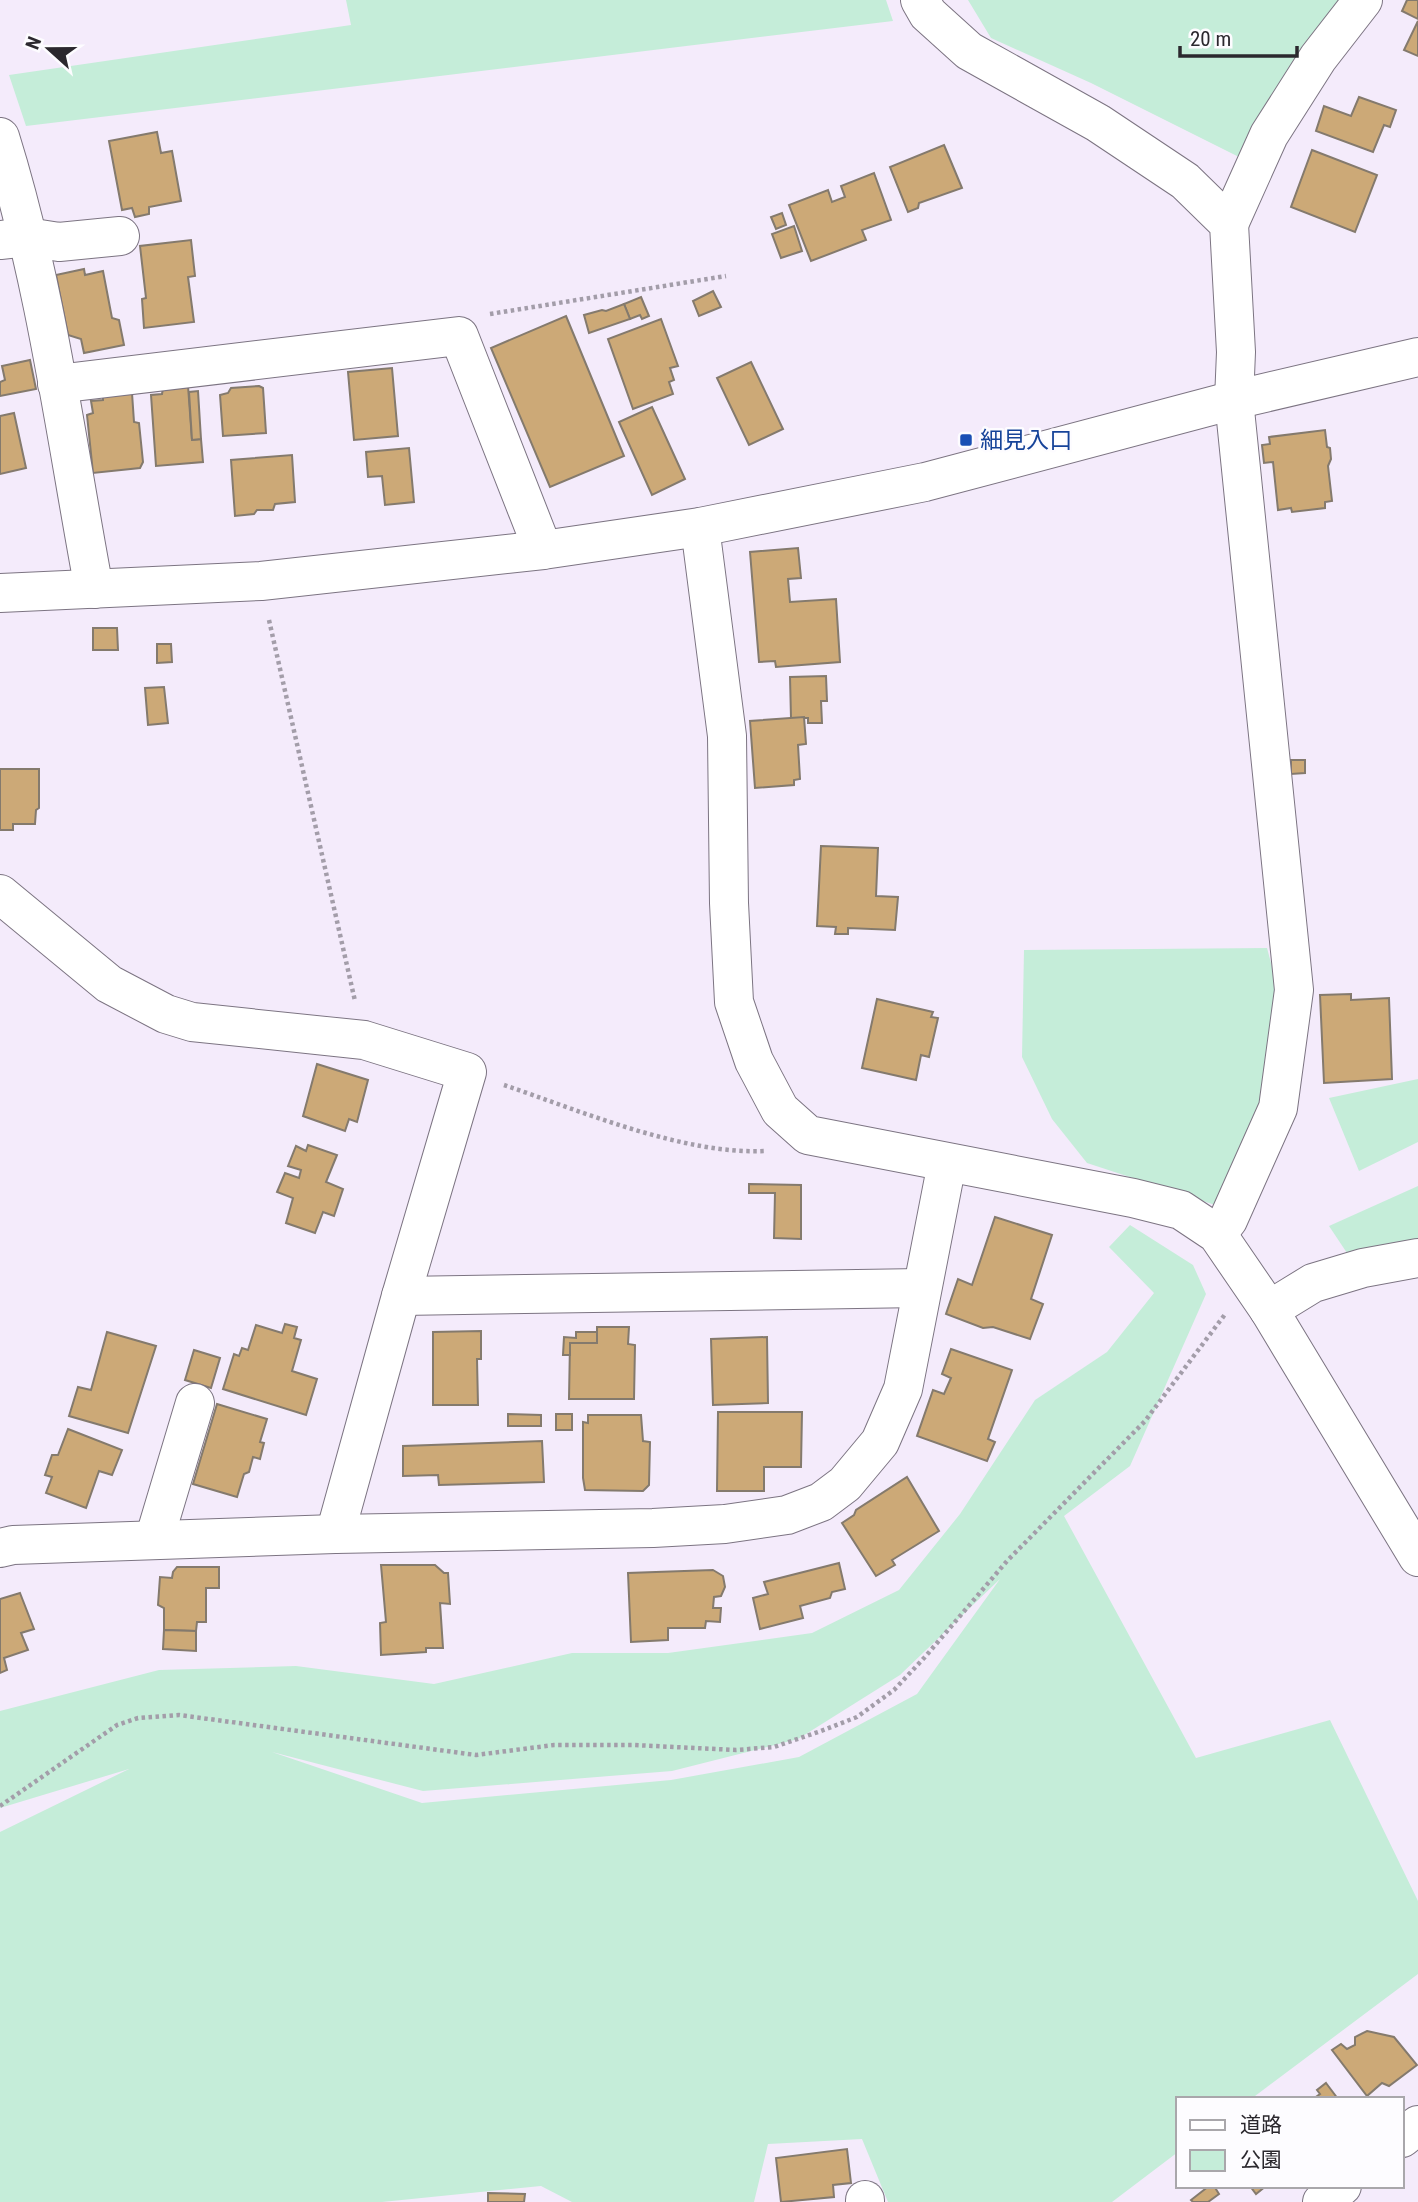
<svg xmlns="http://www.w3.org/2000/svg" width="1418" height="2202" viewBox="0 0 1418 2202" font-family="'Roboto Condensed','Noto Sans JP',sans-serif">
<rect width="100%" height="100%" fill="#f4ebfb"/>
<!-- green -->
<g fill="#c5edd9" fill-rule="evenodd">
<polygon points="346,0 886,0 893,21 26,126 9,75 351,25"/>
<polygon points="968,0 1349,0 1241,158 1091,83 991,38"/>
<polygon points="1267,948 1279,993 1265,1091 1215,1205 1087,1163 1052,1119 1022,1057 1024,950"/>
<polygon points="1418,1079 1418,1142 1359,1171 1329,1098"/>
<polygon points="1418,1186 1418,1243 1349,1256 1329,1226"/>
<path d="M1130 1225 1193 1265 1206 1294 1130 1466 1064 1516 1196 1758 1330 1720 1418 1901V1974L1251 2099H1178V2152L1112 2202H888L862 2139 768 2144 754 2202H572L541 2186 382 2202H0V1832L129 1769 0 1808V1711L159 1670 296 1666 434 1684 572 1653H668L812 1633 899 1590 960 1514 1035 1400 1107 1352 1154 1293 1109 1247ZM1000 1579 917 1694 799 1757 671 1780 422 1803 272 1752 423 1791 672 1771 798 1739 900 1675Z"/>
</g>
<!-- building -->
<g fill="#cca977" stroke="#847a6d" stroke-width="2">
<polygon points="1407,0 1418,0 1418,19 1402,11"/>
<polygon points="1418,21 1418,56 1404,50"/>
<polygon points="1359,97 1396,110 1390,127 1384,125 1373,152 1316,131 1324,106 1351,116"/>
<polygon points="157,132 161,153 172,151 181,201 149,207 149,214 135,217 132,208 122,210 109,141"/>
<polygon points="944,145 962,188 919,203 918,208 908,212 890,167"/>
<polygon points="1312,150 1377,175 1355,232 1291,207"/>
<polygon points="874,173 891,220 862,230 866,240 811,261 789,205 828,190 832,202 845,197 841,186"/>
<polygon points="782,213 786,225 776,229 771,217"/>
<polygon points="794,226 802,251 781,258 772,234"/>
<polygon points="191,240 195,276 188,277 194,322 144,328 142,299 146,298 140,246"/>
<polygon points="84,269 85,275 103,271 112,318 119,320 124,345 84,353 81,339 68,335 56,275"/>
<polygon points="713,291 721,307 699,316 693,301"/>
<polygon points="641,297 649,316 642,319 640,315 630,319 624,304"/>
<polygon points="624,304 630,319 589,333 584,315 602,310 606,311"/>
<polygon points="566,316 624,456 550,487 491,348"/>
<polygon points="661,319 678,366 670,368 674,380 669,382 673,394 633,409 608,339"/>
<polygon points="30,360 36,389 0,396 0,382 5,380 2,366"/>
<polygon points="751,362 783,429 749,445 717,378"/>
<polygon points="392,368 398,436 354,440 348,372"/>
<polygon points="188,386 192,440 201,439 203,462 156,466 151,395 162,394 163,388"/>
<polygon points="259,386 263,388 266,433 223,436 220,395 228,393 231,388"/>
<polygon points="198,391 201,439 192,440 189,392"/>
<polygon points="132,393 134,422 139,423 143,462 140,468 93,473 87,415 93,413 91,401 103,400 103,396"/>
<polygon points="652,407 685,479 652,495 619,422"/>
<polygon points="14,413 26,468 0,474 0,416"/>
<polygon points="1325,430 1327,447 1330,448 1331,459 1328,466 1332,501 1325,502 1325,508 1292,512 1291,508 1278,510 1273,462 1264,463 1262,445 1270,444 1269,437"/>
<polygon points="409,448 414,502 385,505 382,476 368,477 366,452"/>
<polygon points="292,455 295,502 275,504 273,510 257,510 254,514 235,516 231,460"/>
<polygon points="798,548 801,578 788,579 790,602 836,599 840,662 776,667 775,661 759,662 750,552"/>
<polygon points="93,628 117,628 118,650 93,650"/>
<polygon points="157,644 171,644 172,662 157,663"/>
<polygon points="826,676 827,701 821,701 822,723 808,723 808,718 791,718 790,677"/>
<polygon points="164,687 168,723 148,725 145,688"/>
<polygon points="804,717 806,744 798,745 800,779 794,780 794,785 755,788 750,721"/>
<polygon points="1291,760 1305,760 1305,773 1291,774"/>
<polygon points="0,769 39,769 39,808 36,810 35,824 13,824 13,830 0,830"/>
<polygon points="821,846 878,848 876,896 898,897 895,930 848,928 848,934 835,934 836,927 817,926"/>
<polygon points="1351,994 1351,1000 1389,998 1392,1079 1324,1083 1320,995"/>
<polygon points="877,999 933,1012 931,1017 938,1018 929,1057 921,1055 916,1080 862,1068"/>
<polygon points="317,1064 368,1080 357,1122 349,1119 345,1131 303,1116"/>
<polygon points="308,1145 337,1155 326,1182 343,1189 334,1216 323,1212 315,1233 286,1223 293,1198 277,1192 285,1173 299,1178 301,1170 288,1166 296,1146 306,1151"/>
<polygon points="749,1184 801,1185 801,1239 774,1238 775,1193 749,1193"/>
<polygon points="995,1217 1052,1235 1031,1299 1043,1304 1030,1339 993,1327 983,1328 946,1314 958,1279 972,1285"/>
<polygon points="285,1324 297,1327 294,1338 301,1340 292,1371 317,1379 306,1415 223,1389 234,1354 239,1356 242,1348 248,1350 256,1325 282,1333"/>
<polygon points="597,1327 629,1327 628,1344 635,1345 634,1399 569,1399 570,1343 597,1343"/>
<polygon points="481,1331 481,1359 477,1359 478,1405 433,1405 433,1332"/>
<polygon points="107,1332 156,1346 128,1433 69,1416 78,1387 91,1390"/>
<polygon points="576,1332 597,1332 597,1343 570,1343 570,1355 563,1355 564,1337 576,1338"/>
<polygon points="767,1337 768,1403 713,1405 711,1339"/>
<polygon points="951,1349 1012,1370 988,1439 995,1442 987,1461 917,1436 933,1390 944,1394 951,1378 942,1374"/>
<polygon points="194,1350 220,1358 211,1388 185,1380"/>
<polygon points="217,1404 267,1419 260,1442 264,1443 260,1459 253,1457 249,1472 244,1474 237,1497 193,1484"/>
<polygon points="718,1412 802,1412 801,1467 764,1467 764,1491 717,1491"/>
<polygon points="508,1414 541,1415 541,1426 508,1426"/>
<rect x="556" y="1414" width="16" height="16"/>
<polygon points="588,1415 641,1415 643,1441 650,1442 649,1485 643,1491 585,1490 583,1478 583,1422 588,1423"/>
<polygon points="68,1429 122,1450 112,1475 99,1471 86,1508 46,1493 52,1477 45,1475 52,1455 58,1455"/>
<polygon points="542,1441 544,1482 439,1485 438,1475 403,1476 403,1446"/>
<polygon points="907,1477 939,1531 892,1560 895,1565 876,1576 842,1523 854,1515 856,1510"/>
<polygon points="839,1563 845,1589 832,1592 830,1598 800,1606 803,1618 760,1629 753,1598 768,1594 764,1582"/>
<polygon points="381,1565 435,1565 444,1573 448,1573 450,1604 440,1603 443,1648 426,1648 426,1652 381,1655 380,1623 386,1622"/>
<polygon points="177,1567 219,1567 219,1588 206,1588 206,1622 197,1622 196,1631 164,1630 164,1608 158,1605 160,1577 172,1578 173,1572"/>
<polygon points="713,1570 723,1576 725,1587 721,1596 714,1597 713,1608 721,1608 720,1622 706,1621 705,1628 668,1628 668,1640 631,1642 628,1573"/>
<polygon points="20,1593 34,1629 21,1633 28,1650 4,1658 7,1670 0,1673 0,1599"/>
<polygon points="164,1630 196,1631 196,1651 163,1649"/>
<polygon points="1367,2031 1394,2037 1417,2065 1389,2086 1382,2083 1367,2096 1332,2050 1341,2044 1347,2049 1355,2045 1355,2037"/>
<polygon points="1326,2083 1338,2099 1313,2099 1320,2094 1317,2090"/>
<polygon points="847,2149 851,2183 833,2185 834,2197 781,2202 776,2158"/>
<polygon points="1209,2186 1214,2186 1219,2194 1208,2202 1193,2202 1191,2200"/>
<polygon points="1250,2186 1266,2186 1256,2194"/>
<polygon points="488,2193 525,2194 524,2202 488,2202"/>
</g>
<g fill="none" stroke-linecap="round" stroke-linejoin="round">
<defs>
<g id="minor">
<polyline points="920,0 928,14 969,51 1098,123 1185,181 1229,224 1236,352 1234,400 1294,990 1278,1108 1228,1220 1217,1234"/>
<path d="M0 137C46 284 66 439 94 589"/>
<polyline points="1229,224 1269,135 1318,58 1363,0"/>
<polyline points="0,240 27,237 59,242 120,236"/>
<polyline points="57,384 459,336 543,550"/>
<polyline points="700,527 727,736 729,903 734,1002 754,1061 780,1110 808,1135 1133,1198 1181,1210 1217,1234 1269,1310 1418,1557"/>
<polyline points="0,593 261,581 543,550 700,527 925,482 1234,400 1418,357"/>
<polyline points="0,894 109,984 166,1014 192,1022 364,1040 467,1072 401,1296 335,1534"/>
<polyline points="401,1296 921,1288"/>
<polyline points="1269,1310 1313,1283 1363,1268 1418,1258"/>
<polyline points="154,1540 195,1403"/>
<polyline points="0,1548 13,1545 335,1534 653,1528 725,1524 787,1515 821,1502 845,1484 880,1442 903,1389 947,1163"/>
<polyline points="1402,2138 1418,2125"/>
<polyline points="865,2200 865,2202"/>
<polyline points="1322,2202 1342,2186"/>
</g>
</defs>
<!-- minor casing -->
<use href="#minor" stroke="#7c7482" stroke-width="40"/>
<!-- path -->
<g stroke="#a39da9" stroke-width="4.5" stroke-dasharray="3.5 3.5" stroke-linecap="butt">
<polyline points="490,314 726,276"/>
<polyline points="269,620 355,1001"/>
<path d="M504 1085C581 1111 684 1155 765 1151"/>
<polyline points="0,1806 117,1725 138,1718 179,1715 476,1755 554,1745 633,1745 736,1750 774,1747 821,1731 857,1717 894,1690 925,1657 1007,1561 1145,1421 1226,1313"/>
</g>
<!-- minor -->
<use href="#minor" stroke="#fff" stroke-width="38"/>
</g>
<!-- markers -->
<rect fill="#1a4fb4" stroke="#fdfcff" stroke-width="2.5" x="959" y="433" width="14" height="14" rx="3.5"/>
<g text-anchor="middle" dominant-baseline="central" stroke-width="5" stroke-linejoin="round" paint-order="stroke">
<!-- transit labels -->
<g font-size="23" fill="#164399" stroke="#fdfcff" text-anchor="start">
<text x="980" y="440">細見入口</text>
</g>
</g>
<!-- legend -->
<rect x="1176" y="2097" width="228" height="91" fill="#fdfcff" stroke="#a9a7ab" stroke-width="2"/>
<rect x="1190" y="2120" width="35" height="10" fill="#ffffff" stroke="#a9a7ab" stroke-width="2"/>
<text x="1240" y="2132" font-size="21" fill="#2b282e">道路</text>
<rect x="1190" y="2150" width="35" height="21" fill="#c5edd9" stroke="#a9a7ab" stroke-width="2"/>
<text x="1240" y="2167" font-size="21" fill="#2b282e">公園</text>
<!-- north arrow -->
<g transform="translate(49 49) rotate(291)" stroke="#fdfcff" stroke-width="5" paint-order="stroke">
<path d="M0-5L12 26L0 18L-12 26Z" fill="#2b282e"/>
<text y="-10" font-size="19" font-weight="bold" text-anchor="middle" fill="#2b282e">N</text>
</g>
<!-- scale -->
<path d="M1180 46v10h117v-10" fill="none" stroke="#2b282e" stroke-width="3.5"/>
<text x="1190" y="46" font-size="21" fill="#2b282e" stroke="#fdfcff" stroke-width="5" paint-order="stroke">20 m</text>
</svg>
